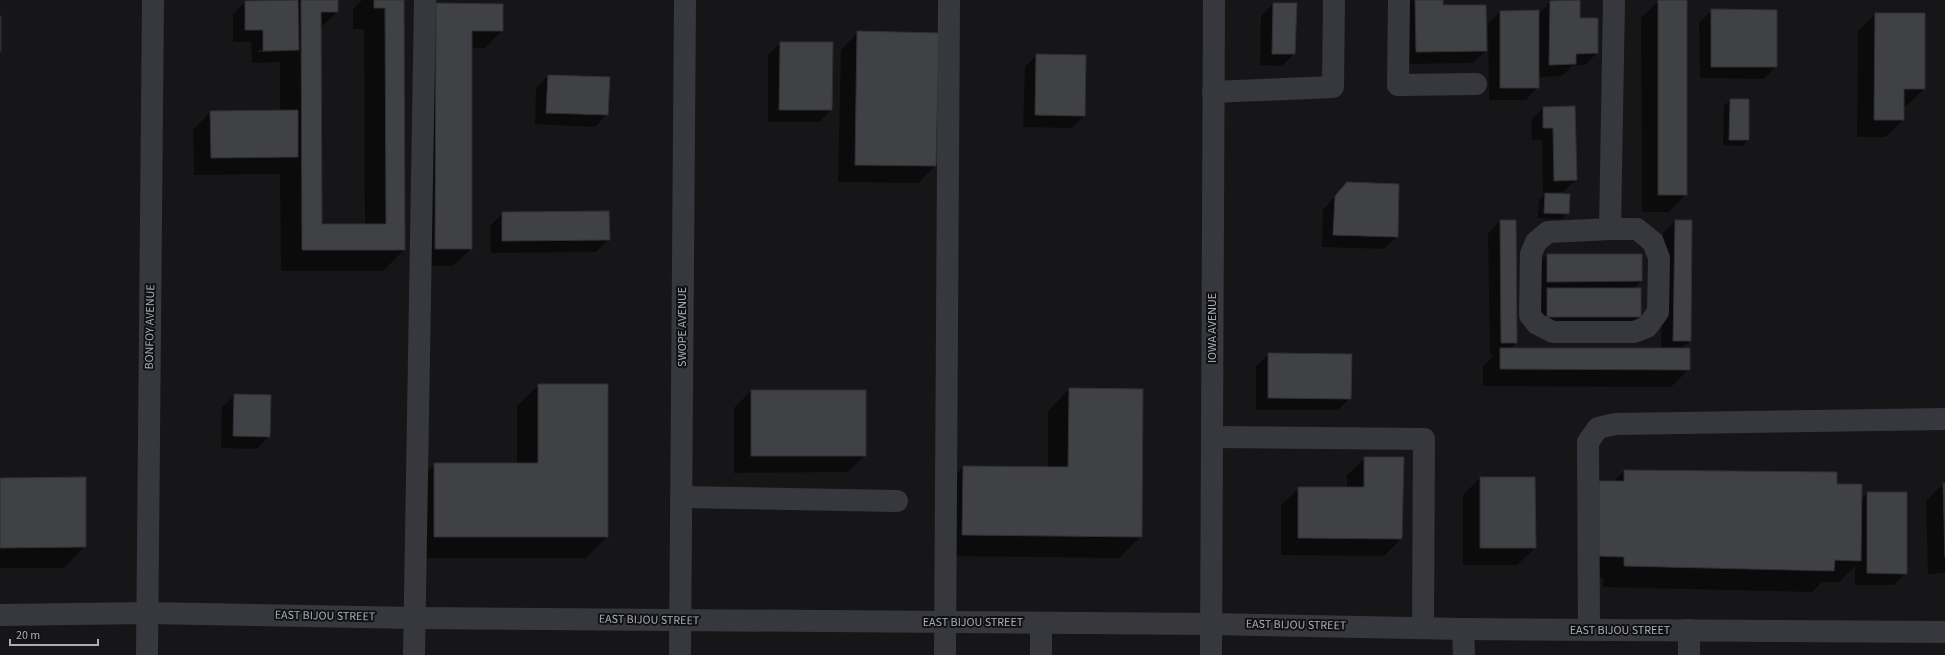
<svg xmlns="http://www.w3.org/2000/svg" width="1945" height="655" viewBox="0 0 1945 655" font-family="'Source Sans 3',sans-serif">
<rect width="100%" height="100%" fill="#161618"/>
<!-- shadow -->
<g fill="#0007" fill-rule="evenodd">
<path d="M298 0H337V12L320 28 321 225H365L364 29H353V9L362 0H403L404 250 383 271H281L280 174 194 175 193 130 210 112 280 111V62L252 63 251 42H233V14L245 2ZM258 50H280V52H258Z"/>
<polygon points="1411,0 1442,0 1442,6 1485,6 1486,51 1473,63 1404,64 1404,8"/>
<polygon points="1659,1 1686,194 1669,212 1642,212 1641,18"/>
<polygon points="1550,2 1579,19 1597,53 1585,65 1573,65 1562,76 1538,77 1538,87 1526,100 1489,100 1488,24 1500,11 1538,15"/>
<polygon points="436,4 502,30 485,48 471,48 471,249 453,266 418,266 419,22"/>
<polygon points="1273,4 1294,54 1282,66 1260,65 1261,16"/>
<polygon points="1712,10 1776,66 1764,79 1700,78 1699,23"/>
<polygon points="1876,14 1924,89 1906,106 1903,106 1903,120 1885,137 1857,137 1858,31"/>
<polygon points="858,32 938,34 935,166 918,183 838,182 841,50"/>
<polygon points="780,43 832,43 831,110 819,122 768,122 768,55"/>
<polygon points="1037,55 1084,116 1072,128 1023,127 1025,67"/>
<polygon points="548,76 607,114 595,127 535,124 536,88"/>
<polygon points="1730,100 1748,100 1748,140 1742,146 1723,145 1724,106"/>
<polygon points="1574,107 1576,180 1563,192 1551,192 1568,213 1562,219 1538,218 1539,200 1546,193 1543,193 1542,140 1532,140 1531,120 1543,108"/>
<polygon points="1335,196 1397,237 1384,249 1322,247 1323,210"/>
<polygon points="503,213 609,239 596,252 491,253 490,226"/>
<polygon points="1500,221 1516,343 1510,349 1661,349 1663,233 1675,221 1690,341 1681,349 1689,369 1671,387 1483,386 1483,366 1495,355 1490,355 1488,234"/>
<polygon points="1547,255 1641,281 1633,289 1640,316 1627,328 1535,328 1535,301 1543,294 1535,294 1535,267"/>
<polygon points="1269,354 1350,398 1338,410 1256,410 1256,366"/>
<polygon points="539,385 607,537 586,558 413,558 413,486 435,464 517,464 517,406"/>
<polygon points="1069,389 1141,536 1119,558 941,556 942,488 963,467 1048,467 1048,411"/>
<polygon points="751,391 865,455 848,472 734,473 734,408"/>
<polygon points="235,395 269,436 257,449 221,448 222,407"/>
<polygon points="1365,458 1401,539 1384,556 1281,555 1281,505 1299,488 1347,488 1347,475"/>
<polygon points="1624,471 1836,485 1861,500 1867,493 1906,573 1894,585 1855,585 1855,566 1839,582 1822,582 1812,592 1603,587 1603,578 1578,577 1613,482"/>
<polygon points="1480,478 1535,548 1517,565 1463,565 1463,495"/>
<polygon points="0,479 85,546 64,568 0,568"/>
<polygon points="1943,484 1945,484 1945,573 1928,574 1926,501"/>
</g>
<!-- building -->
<g fill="#404145" stroke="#303034">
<polygon points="298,0 299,50 263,51 263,30 245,30 245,1"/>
<polygon points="301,0 338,0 338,12 321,12 322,224 386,224 385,8 374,8 374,0 404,0 405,250 302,250"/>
<polygon points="1415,0 1443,0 1443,5 1486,5 1487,51 1416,52"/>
<polygon points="1580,0 1580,18 1598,18 1598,53 1576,54 1576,64 1549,65 1550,1"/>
<rect x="1658" y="0" width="29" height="195"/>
<polygon points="436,3 503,4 503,31 472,31 472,249 435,249"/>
<polygon points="1273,3 1297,3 1295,54 1272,54"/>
<polygon points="1711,9 1777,10 1777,67 1711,67"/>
<polygon points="1539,10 1539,88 1500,88 1500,11"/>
<polygon points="1875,13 1925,13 1925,89 1904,89 1904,120 1874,120"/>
<rect x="0" y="16" width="1" height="35"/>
<polygon points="857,31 939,33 936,166 855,165"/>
<polygon points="780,42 833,42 832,110 779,110"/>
<polygon points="1036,54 1086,55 1085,116 1035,115"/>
<polygon points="548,75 610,77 608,115 546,113"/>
<polygon points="1730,99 1749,99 1749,140 1729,140"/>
<polygon points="1575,106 1577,180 1554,181 1553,128 1543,128 1543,107"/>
<polygon points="298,110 298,157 211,158 210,111"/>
<polygon points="1347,182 1399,184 1398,237 1333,235 1335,196"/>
<polygon points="1545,193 1570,194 1569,214 1544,213"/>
<polygon points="609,211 610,240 502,241 502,212"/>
<polygon points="1500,220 1516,220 1517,343 1501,343"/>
<polygon points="1675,220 1692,220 1691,341 1673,341"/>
<polygon points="1547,254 1642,254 1642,281 1547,282"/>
<rect x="1547" y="288" width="94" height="29"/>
<polygon points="1500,348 1690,348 1690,370 1500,369"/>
<polygon points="1268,353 1352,354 1351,399 1268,398"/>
<polygon points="538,384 608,384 608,537 434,537 434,463 538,463"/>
<polygon points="1069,388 1143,389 1142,537 962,535 963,466 1068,467"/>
<rect x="751" y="390" width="115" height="66"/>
<polygon points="234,394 271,395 270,437 233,436"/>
<polygon points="1364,457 1404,457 1402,539 1298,538 1298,487 1364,487"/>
<polygon points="1624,470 1837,472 1837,484 1862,484 1861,561 1835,560 1834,571 1624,566 1624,557 1599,556 1599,481 1624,481"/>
<polygon points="86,477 86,547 0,548 0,478"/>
<polygon points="1480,477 1535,477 1536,548 1480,548"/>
<polygon points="1943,483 1945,483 1945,557"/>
<polygon points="1867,492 1907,492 1907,574 1867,573"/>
</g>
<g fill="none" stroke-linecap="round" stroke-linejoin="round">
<!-- minor -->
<g stroke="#37383d" stroke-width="22">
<polyline points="1399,0 1398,85 1476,84"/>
<polyline points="1213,92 1333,87 1334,0"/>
<polyline points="1610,229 1548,232 1536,242 1531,254 1530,315 1537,324 1553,332 1634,332 1647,327 1658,312 1659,258 1653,242 1637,229 1610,229 1614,0"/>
<polyline points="1212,437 1424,439 1423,628"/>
<polyline points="681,497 897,501"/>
<polyline points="0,615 147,613 414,618 1211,624 1463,629 1945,632"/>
<polyline points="1041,623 1041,655"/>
<polyline points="1463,629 1464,655"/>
<polyline points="1589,630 1588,442 1598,428 1615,424 1945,419"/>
<polyline points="1689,630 1689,655"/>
<polyline points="147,655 153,0"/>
<polyline points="414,655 425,0"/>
<polyline points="680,655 685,0"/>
<polyline points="945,655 949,0"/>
<polyline points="1211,655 1214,0"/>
</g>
</g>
<g text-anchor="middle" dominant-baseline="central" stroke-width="4" stroke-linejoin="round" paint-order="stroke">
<!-- street labels -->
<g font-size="12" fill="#a8adb8" stroke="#111113">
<text transform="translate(150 327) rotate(-89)">BONFOY AVENUE</text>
<text transform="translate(682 327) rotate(-90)">SWOPE AVENUE</text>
<text transform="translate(1212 328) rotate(-90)">IOWA AVENUE</text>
<text transform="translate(325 616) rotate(1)">EAST BIJOU STREET</text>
<text transform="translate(649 620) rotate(1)">EAST BIJOU STREET</text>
<text x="973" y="622">EAST BIJOU STREET</text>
<text transform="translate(1296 625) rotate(1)">EAST BIJOU STREET</text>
<text x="1620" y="630">EAST BIJOU STREET</text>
</g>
</g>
<!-- scale -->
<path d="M10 639v6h88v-6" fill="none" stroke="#a8adb8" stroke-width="2"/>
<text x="16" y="639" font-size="12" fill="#a8adb8" stroke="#111113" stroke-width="3" paint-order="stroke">20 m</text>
</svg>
